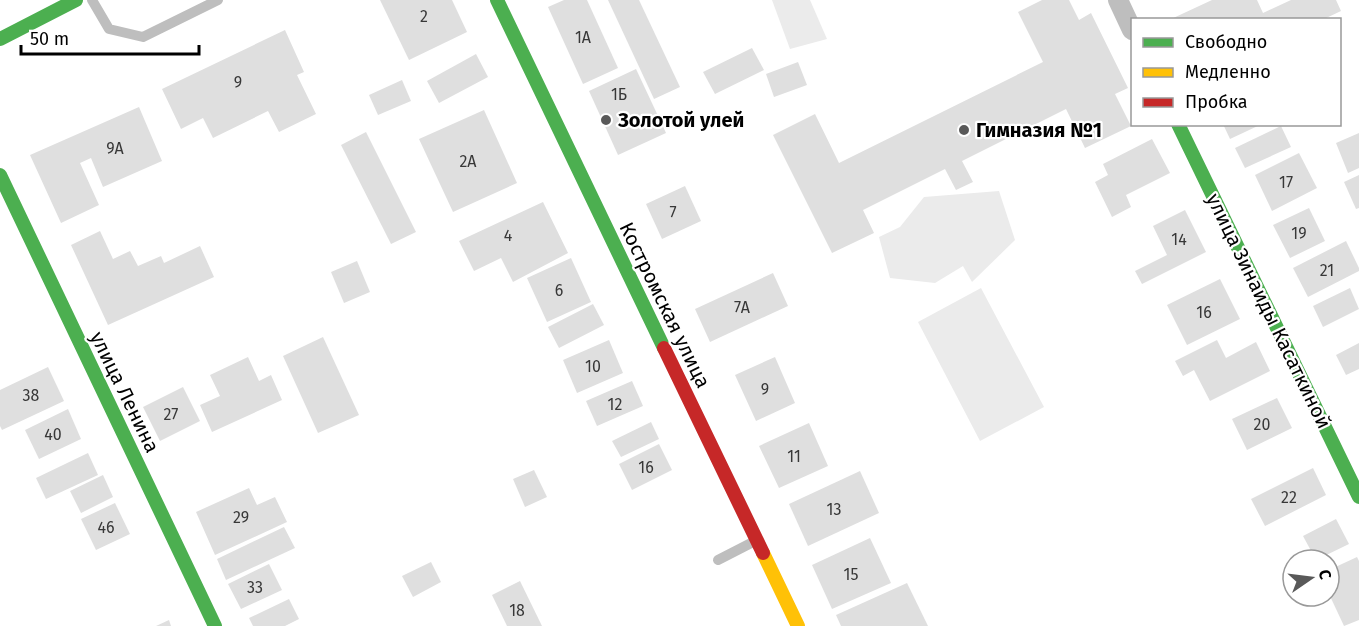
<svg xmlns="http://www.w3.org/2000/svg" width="1359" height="626" viewBox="0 0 1359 626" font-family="'Fira Sans',sans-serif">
<rect width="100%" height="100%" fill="#fff"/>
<!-- green -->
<g fill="#ebebeb">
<polygon points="772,0 810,0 827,39 790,49"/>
<polygon points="999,191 1015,240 972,282 963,266 935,283 890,278 879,237 900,227 924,197"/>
<polygon points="981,288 1044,407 980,441 918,322"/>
</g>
<!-- building -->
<g fill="#dfdfdf">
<polygon points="380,0 452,0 467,32 409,60"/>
<polygon points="564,0 587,0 618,68 583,84 548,7"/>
<polygon points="608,0 639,0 680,87 654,99"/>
<polygon points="1042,0 1069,0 1079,20 1091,13 1128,88 1115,94 1131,126 1085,148 1066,109 962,161 973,182 956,190 945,169 863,210 874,233 832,253 773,135 815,114 839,163 1043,62 1018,12"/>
<polygon points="1212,0 1257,0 1263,13 1291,0 1336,0 1341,11 1322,20 1169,20"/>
<polygon points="285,30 304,72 297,75 316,114 279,132 268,111 213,138 203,118 181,129 162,89"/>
<polygon points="752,48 764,70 715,94 703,72"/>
<polygon points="476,54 488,77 439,103 427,81"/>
<polygon points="798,62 807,85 774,97 766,74"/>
<polygon points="636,69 666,133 618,155 589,91"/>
<polygon points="402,80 411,101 378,115 369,95"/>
<polygon points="139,107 162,161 103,187 91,158 80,163 99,205 61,223 30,155"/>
<polygon points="484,110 517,183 453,212 419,139"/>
<polygon points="1223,124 1262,124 1230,139"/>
<polygon points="1281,126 1291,147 1245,168 1235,148"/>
<polygon points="366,132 416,232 391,244 341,145"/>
<polygon points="1359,133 1359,168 1348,173 1336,143"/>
<polygon points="1152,139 1170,173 1126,195 1131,207 1112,217 1095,182 1108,175 1103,164"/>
<polygon points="1299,153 1317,188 1272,211 1255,175"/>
<polygon points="1359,175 1359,208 1356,209 1344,182"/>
<polygon points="685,186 701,221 662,239 646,204"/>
<polygon points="543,202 568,253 513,282 501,258 474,271 459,241"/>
<polygon points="1309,208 1325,241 1290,258 1273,225"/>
<polygon points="1185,210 1206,252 1142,284 1135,271 1167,255 1153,226"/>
<polygon points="100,231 113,259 130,251 138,266 161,256 164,263 200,246 214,277 108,325 71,245"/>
<polygon points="1346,241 1359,268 1359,271 1308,297 1293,268"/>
<polygon points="571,258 591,302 547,322 527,278"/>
<polygon points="357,261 370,292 344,303 331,272"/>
<polygon points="773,273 788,306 710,342 695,309"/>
<polygon points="1220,279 1240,319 1187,345 1167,305"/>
<polygon points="1350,288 1359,309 1323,327 1313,306"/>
<polygon points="593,304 604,325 559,348 548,327"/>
<polygon points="323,337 359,415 318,433 283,356"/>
<polygon points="609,340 623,373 577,393 563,360"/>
<polygon points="1217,340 1226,358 1256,342 1270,371 1210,401 1194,370 1183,376 1175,361"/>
<polygon points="1359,343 1359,369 1346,375 1336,355"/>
<polygon points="248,357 259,381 271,375 282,400 212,432 200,405 220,396 210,375"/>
<polygon points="775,357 795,403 756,421 735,375"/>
<polygon points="48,367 64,401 2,430 0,426 0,390"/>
<polygon points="632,381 643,406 597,426 586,401"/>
<polygon points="183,387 200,421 160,441 143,407"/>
<polygon points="1277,398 1292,428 1247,450 1232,419"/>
<polygon points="68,409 81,439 39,459 25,430"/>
<polygon points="651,422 659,439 621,457 612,441"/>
<polygon points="809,423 828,466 779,488 759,446"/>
<polygon points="659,444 672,470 632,490 619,464"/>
<polygon points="88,453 98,475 46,499 36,478"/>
<polygon points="1313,468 1326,495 1265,526 1251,499"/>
<polygon points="534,470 547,497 525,507 513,479"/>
<polygon points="860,471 879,513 808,546 789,504"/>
<polygon points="103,475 113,497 81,513 70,491"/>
<polygon points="249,488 257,505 275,497 287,522 215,555 196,512"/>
<polygon points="115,503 130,534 96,550 81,519"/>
<polygon points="1336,519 1349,544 1316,560 1303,536"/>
<polygon points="284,527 295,548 226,580 217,559"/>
<polygon points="870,538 891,583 832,609 812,565"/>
<polygon points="1357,557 1359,561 1359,620 1344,626 1329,594 1329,570"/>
<polygon points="431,562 441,582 413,597 402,576"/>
<polygon points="269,564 282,590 241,609 228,584"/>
<polygon points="520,581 542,626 507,626 492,595"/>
<polygon points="907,583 928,626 841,626 836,615"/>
<polygon points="289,599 299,619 285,626 253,626 249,618"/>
<polygon points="169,620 171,626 156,626"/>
</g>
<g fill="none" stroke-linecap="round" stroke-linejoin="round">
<!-- lane -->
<g stroke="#bebebe" stroke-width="10">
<polyline points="92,0 109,29 143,37 218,0"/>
<polyline points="718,560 757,540"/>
</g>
<!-- street -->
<polyline stroke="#bebebe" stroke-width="20" points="1118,0 1132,30"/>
<!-- fast -->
<g stroke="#4caf50" stroke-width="14">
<polyline points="497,0 664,348"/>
<polyline points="0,39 76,0"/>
<polyline points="1178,124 1359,497"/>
<polyline points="0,175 215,626"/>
</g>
<!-- slow -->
<polyline stroke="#ffc107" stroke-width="14" points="763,553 798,626"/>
<!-- jam -->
<polyline stroke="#c62828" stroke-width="14" points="664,348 763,553"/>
</g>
<!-- markers -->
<g fill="#595959" stroke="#fff" stroke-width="2">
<circle cx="606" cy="120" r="6"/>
<circle cx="964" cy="130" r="6"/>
</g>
<g text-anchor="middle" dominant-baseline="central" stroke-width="4.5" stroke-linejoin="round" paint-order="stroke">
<!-- number labels -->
<g font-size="16" fill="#383838">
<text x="424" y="16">2</text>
<text x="583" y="37">1А</text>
<text x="238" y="82">9</text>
<text x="619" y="94">1Б</text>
<text x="115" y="148">9А</text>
<text x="468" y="161">2А</text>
<text x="1286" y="182">17</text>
<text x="673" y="212">7</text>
<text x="1299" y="233">19</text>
<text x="508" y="235">4</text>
<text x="1179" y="239">14</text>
<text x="1327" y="270">21</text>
<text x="559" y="290">6</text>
<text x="742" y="307">7А</text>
<text x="1204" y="312">16</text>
<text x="593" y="366">10</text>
<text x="765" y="389">9</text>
<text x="31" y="395">38</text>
<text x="615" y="404">12</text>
<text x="171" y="414">27</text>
<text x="1262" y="424">20</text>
<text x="53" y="434">40</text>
<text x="794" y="456">11</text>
<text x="646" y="467">16</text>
<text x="1289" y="497">22</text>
<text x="834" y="509">13</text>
<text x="241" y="517">29</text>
<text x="106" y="527">46</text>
<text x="851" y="574">15</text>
<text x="255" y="587">33</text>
<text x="517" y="610">18</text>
</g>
<!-- poi labels -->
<g font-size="20" font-weight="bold" fill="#000" stroke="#fff" text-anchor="start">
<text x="618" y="120">Золотой улей</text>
<text x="976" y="130">Гимназия №1</text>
</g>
<!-- street labels -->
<g font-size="20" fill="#000" stroke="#fff">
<text transform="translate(665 305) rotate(64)">Костромская улица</text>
<text transform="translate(1269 311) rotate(64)">улица Зинаиды Касаткиной</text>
<text transform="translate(125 392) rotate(64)">улица Ленина</text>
</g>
</g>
<!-- legend -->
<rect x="1131" y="18" width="210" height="108" fill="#ffffff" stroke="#999999" stroke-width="1.5"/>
<rect x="1143" y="38" width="30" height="9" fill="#4caf50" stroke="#999999" stroke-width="1.5"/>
<text x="1185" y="48" font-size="18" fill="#000000">Свободно</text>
<rect x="1143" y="68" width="30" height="9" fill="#ffc107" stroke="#999999" stroke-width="1.5"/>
<text x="1185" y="78" font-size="18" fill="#000000">Медленно</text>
<rect x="1143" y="98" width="30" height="9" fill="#c62828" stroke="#999999" stroke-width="1.5"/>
<text x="1185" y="108" font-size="18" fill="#000000">Пробка</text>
<!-- north arrow -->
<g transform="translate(1311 578) rotate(76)"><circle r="28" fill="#ffffff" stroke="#999999" stroke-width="1.5"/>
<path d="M0-4.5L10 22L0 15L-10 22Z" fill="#595959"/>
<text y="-9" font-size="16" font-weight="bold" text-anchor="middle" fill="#000000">С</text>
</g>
<!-- scale -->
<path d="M21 45v9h178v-9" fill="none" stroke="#000000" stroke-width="3"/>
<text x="30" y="45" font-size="18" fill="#000000" stroke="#ffffff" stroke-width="4.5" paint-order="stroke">50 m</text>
</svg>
